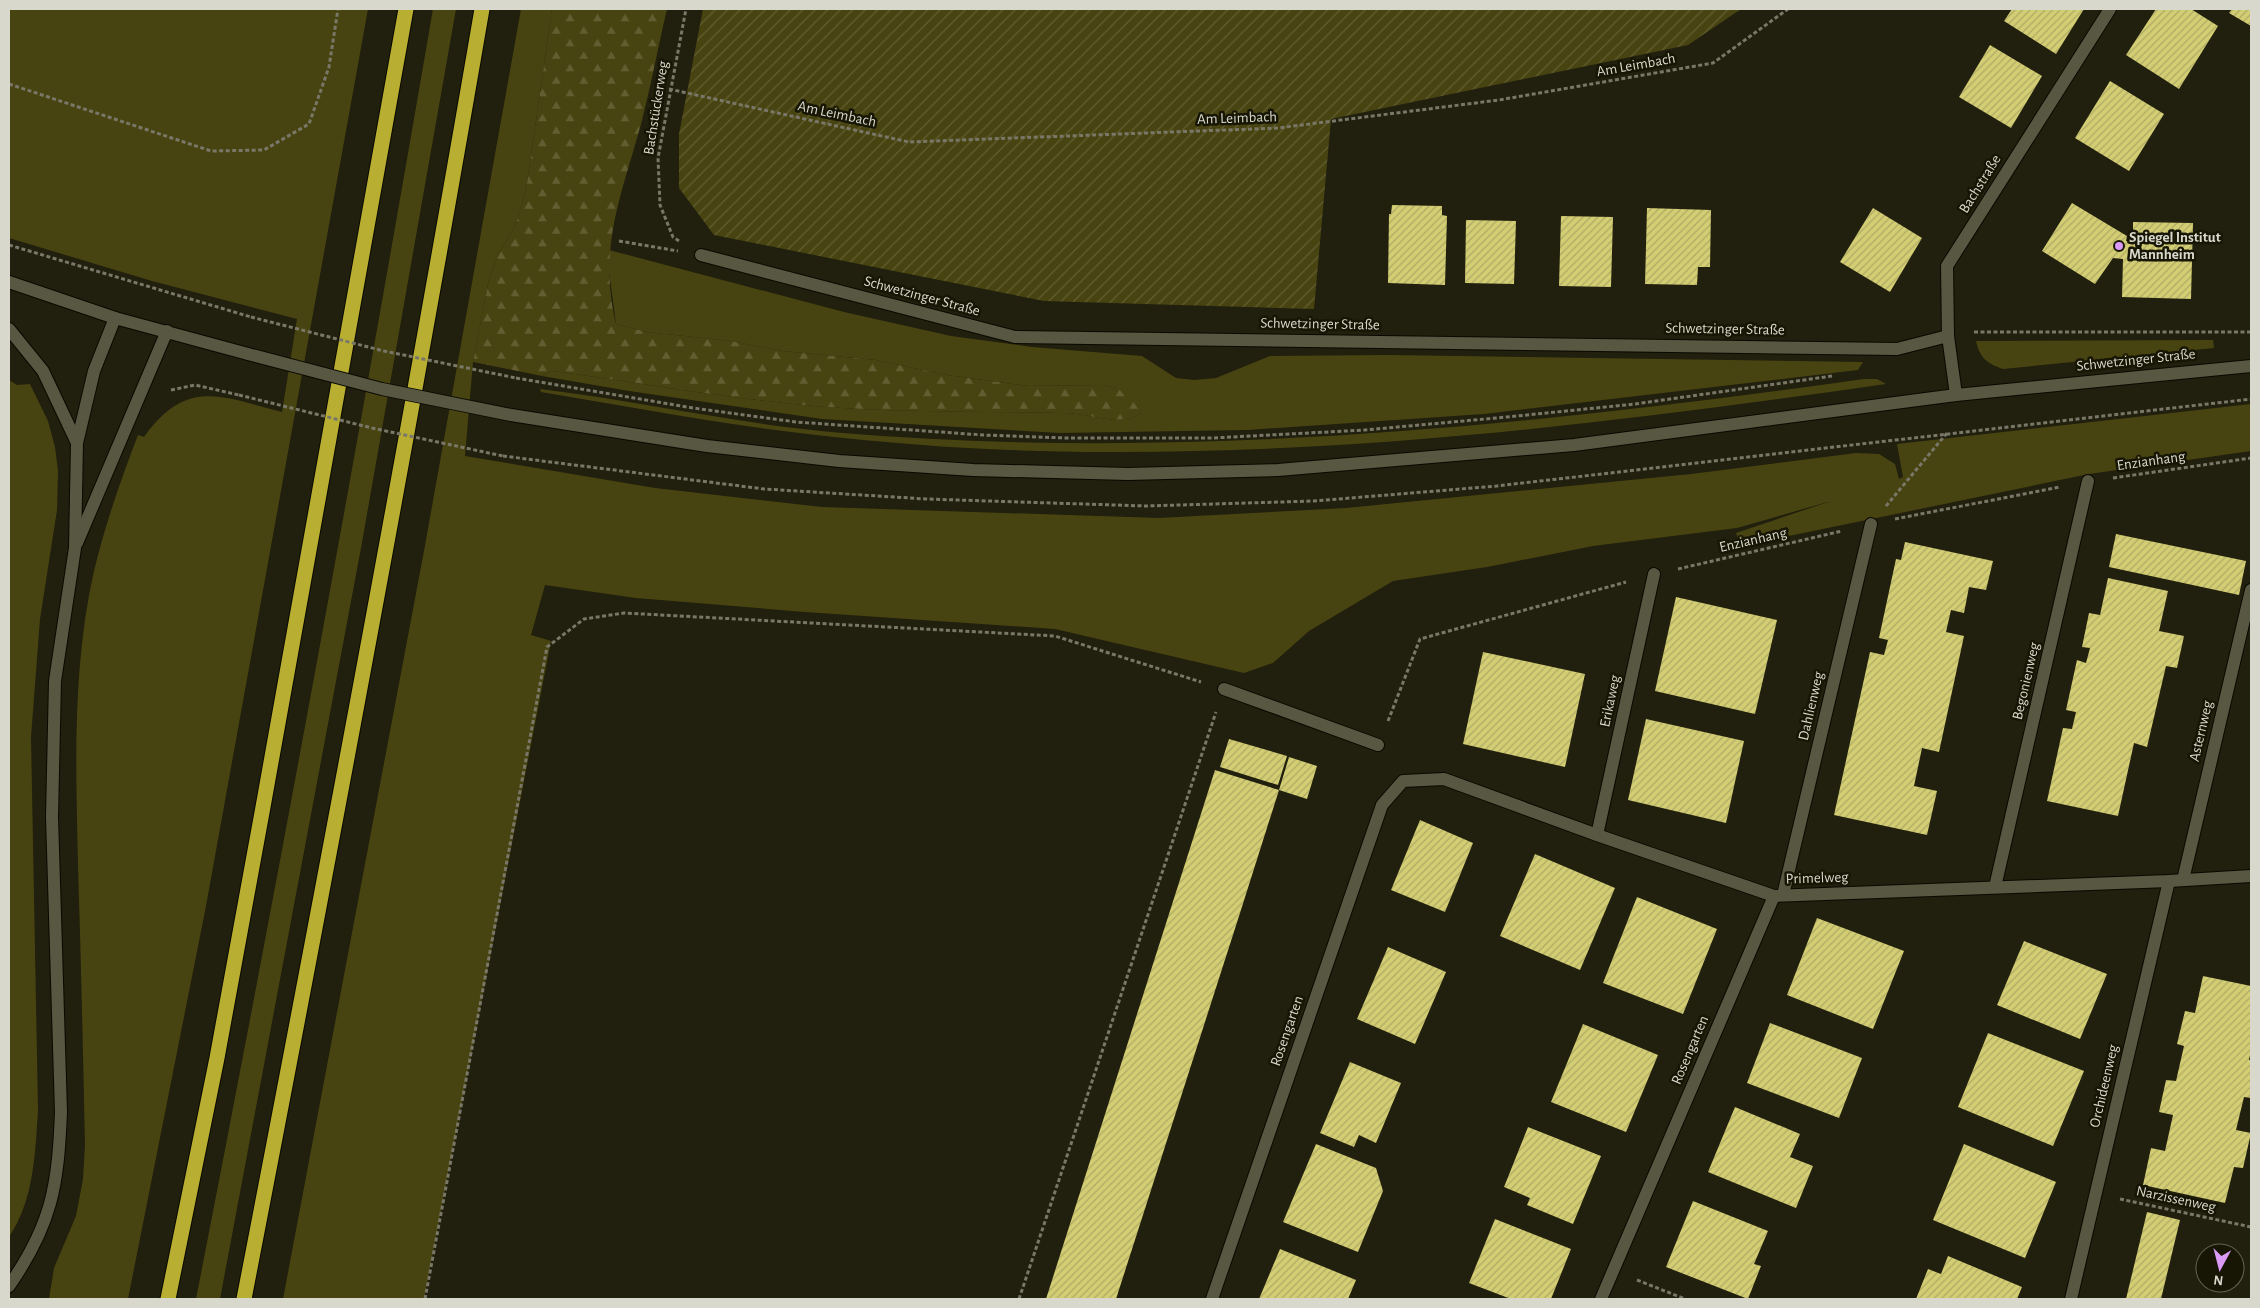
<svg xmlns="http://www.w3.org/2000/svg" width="2260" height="1308" viewBox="0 0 2260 1308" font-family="'Alegreya Sans',sans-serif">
<defs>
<pattern id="forest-firs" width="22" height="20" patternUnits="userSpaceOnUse" patternTransform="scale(1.25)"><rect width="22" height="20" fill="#484411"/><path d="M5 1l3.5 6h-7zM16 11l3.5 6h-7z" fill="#625e32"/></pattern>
<pattern id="garden-furrows" width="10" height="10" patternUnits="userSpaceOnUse" patternTransform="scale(1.25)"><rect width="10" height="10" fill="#484411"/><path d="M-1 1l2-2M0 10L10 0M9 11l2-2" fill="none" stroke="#625e32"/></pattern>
<pattern id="building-hatch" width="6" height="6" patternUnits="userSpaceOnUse" patternTransform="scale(1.25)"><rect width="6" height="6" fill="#d3cd73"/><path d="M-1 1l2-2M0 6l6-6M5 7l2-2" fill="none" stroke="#aeaa66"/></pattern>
</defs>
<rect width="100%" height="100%" fill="#211f0d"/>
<!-- grass -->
<g fill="#484411">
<path d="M9 9H368L206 906 128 1299H49L54 1268 76 1216 83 1179 85 1145C83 1052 81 958 78 865 76 767 72 668 94 571 105 525 121 479 138 435L144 437C187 377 222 397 282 412L297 319 152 281 9 238Z"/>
<path d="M433 9H456L361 548 220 1299H196C280 870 359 440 433 9Z"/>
<polygon points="521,9 552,9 526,190 516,224 499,253 489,279 473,362 465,456 655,488 822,507 1159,518 1346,508 1691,474 1856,453 1879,454 1895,464 1899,479 1903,477 1897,444 2251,404 2251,451 2089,474 1741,546 1736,533 1831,501 1737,528 1593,546 1487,567 1393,581 1309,631 1273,663 1244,673 1055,629 805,612 636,598 545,585 531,635 551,641 424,1299 283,1299 424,551"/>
<path d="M609 250 844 312 951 336 1032 347 1142 356 1176 378 1194 380 1216 378 1270 356 1388 355 1863 362 1858 370 1484 414 1248 430 1060 433 822 419 629 391 542 376 552 371C635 382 719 397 803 405 890 413 977 411 1064 413 1089 413 1120 428 1141 413L1117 388 1102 385 1028 386 947 375 876 360 782 351 731 341 647 332 616 324 608 264Z"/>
<path d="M2213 340 2214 348 2003 369C1986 363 1980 358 1976 341Z"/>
<path d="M1864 379H1877L1886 384C1628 421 1369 453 1108 452 1011 452 912 446 816 435 724 425 632 407 541 392L540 389C638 401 734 423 831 432 1177 462 1522 427 1864 379Z"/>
<path d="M9 380 17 385 30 384 48 421 55 447 58 471 57 510 40 619 31 737 38 1111C35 1154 34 1200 9 1237Z"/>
</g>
<!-- forest -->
<path fill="url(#forest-firs)" d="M552 9H667C658 47 651 86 641 124 621 197 598 247 616 324L647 332 731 341 782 351 876 360 947 375 1028 386 1102 385 1117 388 1132 400 1141 413C1120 428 1089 413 1064 413 977 411 890 413 803 405 719 397 636 382 552 371L542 376 473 362 489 279 499 253 516 224 526 190Z"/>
<!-- garden -->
<polygon fill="url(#garden-furrows)" points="703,9 1741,9 1688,45 1331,119 1314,309 1044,301 714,235 679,188 679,134"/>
<!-- building -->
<g fill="url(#building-hatch)">
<polygon points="2012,9 2084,9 2056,54 2004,21"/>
<polygon points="2156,9 2191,9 2218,26 2179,89 2126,55"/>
<polygon points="2232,9 2251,9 2251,26 2229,13"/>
<polygon points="1990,45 2042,76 2011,128 1959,97"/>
<polygon points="2110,81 2164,114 2129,171 2075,138"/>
<polygon points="2072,203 2127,236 2126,241 2133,241 2133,222 2193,223 2191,299 2122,297 2123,259 2113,258 2095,284 2042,251"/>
<polygon points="1392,205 1442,206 1442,215 1447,216 1445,285 1388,283 1389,214 1391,214"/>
<polygon points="1647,208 1711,210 1710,267 1698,267 1697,285 1645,284"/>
<polygon points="1873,208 1922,238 1890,292 1840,262"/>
<polygon points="1561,216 1613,217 1611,287 1559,286"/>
<polygon points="1466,220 1516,221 1514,284 1465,283"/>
<polygon points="2116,534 2246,561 2239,595 2109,567"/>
<polygon points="1905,542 1993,561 1986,590 1969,587 1964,613 1951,610 1946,632 1964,636 1939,752 1922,748 1914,786 1937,791 1927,835 1834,815 1870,652 1884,655 1888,640 1879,638 1896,559 1901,560"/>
<polygon points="2108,578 2168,591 2159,631 2184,636 2177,668 2166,666 2147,747 2134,743 2118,816 2047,801 2063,728 2072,729 2076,712 2066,710 2077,660 2086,663 2090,648 2082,647 2089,613 2100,615"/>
<polygon points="1676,597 1777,620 1755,714 1655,691"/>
<polygon points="1483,652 1585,674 1565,767 1463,744"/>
<polygon points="1646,719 1744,741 1726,823 1628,800"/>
<polygon points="1229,739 1287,756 1278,785 1220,767"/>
<polygon points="1289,757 1317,766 1307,799 1279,790"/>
<polygon points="1215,770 1279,790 1240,913 1116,1299 1046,1299"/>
<polygon points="1420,820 1473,843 1445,912 1391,890"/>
<polygon points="1535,854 1615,888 1580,970 1500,936"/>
<polygon points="1637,897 1717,929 1683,1014 1603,983"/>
<polygon points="1817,918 1904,951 1873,1029 1787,995"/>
<polygon points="2024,941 2107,974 2080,1039 1997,1005"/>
<polygon points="1388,947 1446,972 1415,1044 1357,1019"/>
<polygon points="2203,976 2251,986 2251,1050 2249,1060 2251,1060 2251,1098 2244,1097 2236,1130 2251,1133 2243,1168 2234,1167 2225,1203 2143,1185 2151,1148 2165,1151 2173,1115 2159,1112 2166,1080 2176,1081 2184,1046 2177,1044 2185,1011 2195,1013"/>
<polygon points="1770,1023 1862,1058 1839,1118 1747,1083"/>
<polygon points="1583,1024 1658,1055 1626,1132 1551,1102"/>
<polygon points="1988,1033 2084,1071 2053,1146 1958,1107"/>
<polygon points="1350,1062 1401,1083 1376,1143 1359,1135 1354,1147 1320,1133"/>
<polygon points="1735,1107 1800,1134 1790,1157 1813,1166 1796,1208 1708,1172"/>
<polygon points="1528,1127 1601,1156 1573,1224 1527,1205 1530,1198 1504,1187"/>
<polygon points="1316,1144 1376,1168 1383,1191 1358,1252 1283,1222"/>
<polygon points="1964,1144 2056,1182 2025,1258 1933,1220"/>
<polygon points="1693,1201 1768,1231 1754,1264 1761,1266 1748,1299 1666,1267"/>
<polygon points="2147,1212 2180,1220 2161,1299 2126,1299"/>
<polygon points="1495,1219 1571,1249 1551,1299 1511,1299 1469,1283"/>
<polygon points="1280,1249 1356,1280 1348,1299 1259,1299"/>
<polygon points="1948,1256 2022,1287 2017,1299 1916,1299 1928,1269 1941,1274"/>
</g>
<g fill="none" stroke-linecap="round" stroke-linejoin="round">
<defs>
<g id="service">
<polyline points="701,255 1015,337 1897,349 1948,336"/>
<polyline points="1224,689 1378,745"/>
<polyline points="1597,835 1654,574"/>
<polyline points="2183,880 2251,590"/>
<polyline points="1995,887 2088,481"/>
<polyline points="1783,895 1871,524"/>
</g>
<g id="minor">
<polyline points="1956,395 1948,336 1947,266 2110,9"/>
<polyline points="1212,1299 1382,805 1403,781 1444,779 1597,835 1774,896 2169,881 2251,876"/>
<polyline points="1601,1299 1774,896"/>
<polyline points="2071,1299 2169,881"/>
</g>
<g id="secondary">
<polyline points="9,282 115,318 248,354"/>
<polyline points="9,329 43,371 77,443"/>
<polyline points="511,415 707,446 839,461 973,470 1128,474 1278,470 1574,445 1956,395 2251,366"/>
<polyline points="77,543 167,331"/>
<path d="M9 1286C52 1224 58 1186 61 1112L52 817 55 681 75 548 77 443 94 371 115 318"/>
</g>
<g id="motorway">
<polyline points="168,1299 217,1058 263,807 406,9"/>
<path d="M244 1299C327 870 408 440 482 9"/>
</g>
</defs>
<!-- service casing -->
<use href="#service" stroke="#0a0900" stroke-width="14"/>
<!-- minor casing -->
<use href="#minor" stroke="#0a0900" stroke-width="14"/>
<!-- secondary casing -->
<use href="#secondary" stroke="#0a0900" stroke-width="14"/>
<!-- motorway casing -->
<use href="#motorway" stroke="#0a0900" stroke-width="17"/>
<!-- path -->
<g stroke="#787768" stroke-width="3" stroke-dasharray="4 2.5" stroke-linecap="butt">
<polyline points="9,84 211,151 264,150 309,124 329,67 338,9"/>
<polyline points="669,89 909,142 1278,128 1499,100 1713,63 1788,9"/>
<polyline points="619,241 678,251"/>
<polyline points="679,241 673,237 660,205 658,158 686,9"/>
<polyline points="9,245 251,317"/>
<polyline points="1974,332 2251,332"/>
<polyline points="516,378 693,408 796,422 983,435 1066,438 1213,438 1365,430 1507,417 1635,404 1832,376"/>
<polyline points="171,390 195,385 239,395"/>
<polyline points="503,456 764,489 926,499 1146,506 1314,501 1497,486 2251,399"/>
<polyline points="2113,478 2251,458"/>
<polyline points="1886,506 1947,433"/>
<polyline points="1895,519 2060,487"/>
<polyline points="1678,569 1842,531"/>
<polyline points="1388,721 1420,639 1626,582"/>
<polyline points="2120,1199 2251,1227"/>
<polyline points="1637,1280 1685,1299"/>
<polyline points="425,1299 547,647 584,619 624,613 1055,636 1201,682"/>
<polyline points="1019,1299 1216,712"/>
</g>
<!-- service -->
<use href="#service" stroke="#585742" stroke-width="12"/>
<!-- minor -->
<use href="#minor" stroke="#585742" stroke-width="12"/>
<!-- secondary -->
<use href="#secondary" stroke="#585742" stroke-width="12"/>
<!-- motorway -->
<use href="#motorway" stroke="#b8af32" stroke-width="15"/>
<defs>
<polyline id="secondary-bridge" points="248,354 382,389 511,415"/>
</defs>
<!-- secondary-bridge casing -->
<use href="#secondary-bridge" stroke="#0a0900" stroke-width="14" stroke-linecap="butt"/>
<!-- path-bridge -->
<g stroke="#787768" stroke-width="3" stroke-dasharray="4 2.5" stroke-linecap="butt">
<polyline points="251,317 384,351 516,378"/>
<polyline points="239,395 372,428 503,456"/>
</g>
<!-- secondary-bridge -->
<use href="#secondary-bridge" stroke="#585742" stroke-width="12"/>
</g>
<!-- markers -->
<circle fill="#da9af6" stroke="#171605" stroke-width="2" cx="2119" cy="246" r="5"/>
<g text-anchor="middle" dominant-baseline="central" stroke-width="5" stroke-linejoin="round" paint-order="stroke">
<!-- street labels -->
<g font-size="15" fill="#d8d8cc" stroke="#171605">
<text transform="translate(1636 65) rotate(-10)">Am Leimbach</text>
<text transform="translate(656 108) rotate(-81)">Bachstückerweg</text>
<text transform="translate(837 114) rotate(12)">Am Leimbach</text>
<text transform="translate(1237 118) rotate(-2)">Am Leimbach</text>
<text transform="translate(1980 184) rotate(-58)">Bachstraße</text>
<text transform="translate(922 296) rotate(15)">Schwetzinger Straße</text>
<text transform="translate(1320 324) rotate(1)">Schwetzinger Straße</text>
<text transform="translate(1725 329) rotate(1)">Schwetzinger Straße</text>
<text transform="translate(2136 360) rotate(-6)">Schwetzinger Straße</text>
<text transform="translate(2151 461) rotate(-8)">Enzianhang</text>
<text transform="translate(1753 540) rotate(-13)">Enzianhang</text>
<text transform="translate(2026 681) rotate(-77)">Begonienweg</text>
<text transform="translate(1610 701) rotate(-78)">Erikaweg</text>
<text transform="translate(1811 706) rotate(-77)">Dahlienweg</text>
<text transform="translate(2201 731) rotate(-77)">Asternweg</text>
<text transform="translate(1817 878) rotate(-2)">Primelweg</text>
<text transform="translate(1287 1031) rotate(-71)">Rosengarten</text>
<text transform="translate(1690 1050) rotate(-67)">Rosengarten</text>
<text transform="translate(2104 1086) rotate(-77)">Orchideenweg</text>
<text transform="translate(2176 1199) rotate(12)">Narzissenweg</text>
</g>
<!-- poi labels -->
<g font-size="15" font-weight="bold" fill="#d8d8cc" stroke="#171605" text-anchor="start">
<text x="2129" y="237">Spiegel Institut<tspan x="2129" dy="17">Mannheim</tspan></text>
</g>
</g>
<!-- border -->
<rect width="2260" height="1308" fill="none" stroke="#d8d8cc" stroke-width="20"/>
<!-- north arrow -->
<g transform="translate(2220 1268) rotate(187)"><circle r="24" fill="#171605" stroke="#646455"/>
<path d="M0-4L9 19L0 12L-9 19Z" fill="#da9af6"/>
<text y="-8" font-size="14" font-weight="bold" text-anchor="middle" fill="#d8d8cc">N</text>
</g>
</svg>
